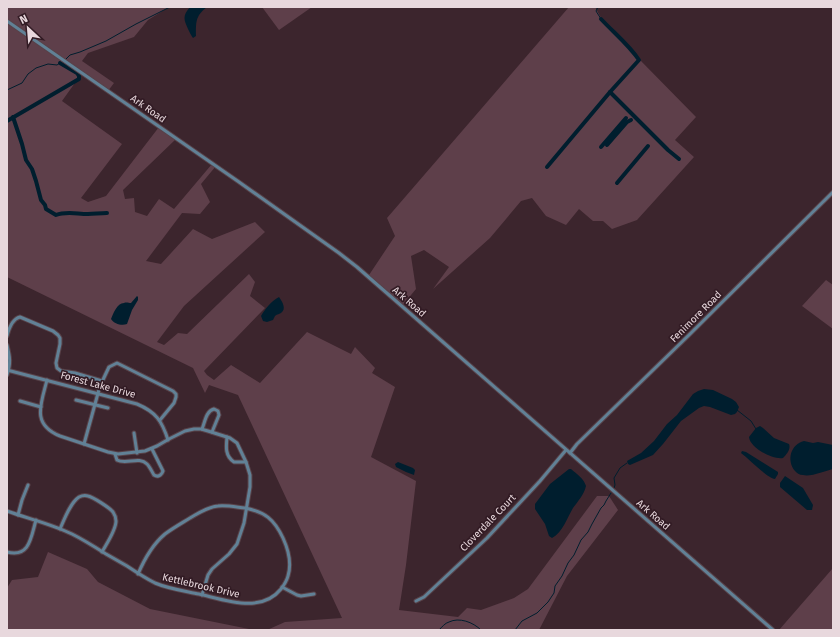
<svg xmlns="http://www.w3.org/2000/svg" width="840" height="637" viewBox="0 0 840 637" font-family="'Fira Sans',sans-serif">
<rect width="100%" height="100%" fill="#3c252d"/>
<!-- green -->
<g fill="#5e3f4a">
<polygon points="7,7 169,7 148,20 134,37 88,53 82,61 114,83 108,91 82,73 62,101 122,144 81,198 88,202 106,196 159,127 176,139 123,190 125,199 134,198 135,212 147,216 159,199 174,209 212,164 216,166 201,184 210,202 200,214 182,213 146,261 161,264 193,229 212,239 255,222 265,232 184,306 157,342 164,345 178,333 187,334 249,274 255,282 250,296 265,308 204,371 207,375 214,380 231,365 260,383 307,332 351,354 355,347 375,368 372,373 395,387 371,457 416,481 406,565 399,610 458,617 467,608 481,610 514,598 528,589 597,496 609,496 618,510 567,576 539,630 267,630 285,622 342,618 238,395 209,385 205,393 193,368 7,277"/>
<polygon points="262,7 312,7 279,30"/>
<polygon points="569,7 595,7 601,18 641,61 696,117 675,140 694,157 637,220 612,229 603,221 593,221 579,209 566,225 546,216 532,198 521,201 490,238 433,289 449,267 424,250 411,256 416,289 401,307 367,278 395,236 387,218"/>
<polygon points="826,280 833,285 833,329 802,306"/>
<polygon points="48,552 87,569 98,582 150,609 254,630 7,630 7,588 12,580 38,577"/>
<polygon points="833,568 833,630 779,630"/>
</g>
<!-- water -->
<g fill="#001e2e">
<path d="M190 7H207C195 16 196 23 196 36L193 38C191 35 190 33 188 29 184 20 182 16 190 7Z"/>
<path d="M137 296 138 297V300L132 310 127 324C122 326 114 324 111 319 113 314 117 303 124 303 126 302 129 303 131 303Z"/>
<path d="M279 297C282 301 287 309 281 313 280 314 277 314 275 316L273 320 267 322 263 321 261 316C265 309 271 301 279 297Z"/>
<polygon points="704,389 713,390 732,399 736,402 739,407 737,412 735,414 731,415 710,407 704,406 699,408 681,421 663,444 653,455 630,465 628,464 627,461 641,453 654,441 667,424 677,415 693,394 698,391"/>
<path d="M760 426 763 428 774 438 789 444C791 449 787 454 783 458 773 460 750 448 749 437L756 428Z"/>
<path d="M804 441 813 443 818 442 833 445V469C825 471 811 477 803 475 799 475 797 473 795 471 786 460 791 444 804 441Z"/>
<path d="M742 451 746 452 778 472V474L775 479C767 478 749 459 741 453Z"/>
<polygon points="398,462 413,468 415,470 414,475 406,472 396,467 395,464"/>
<path d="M569 469H571C577 474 584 479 586 486 584 495 578 501 573 508 567 518 563 532 552 538L549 536 545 524 535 509V504L550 484Z"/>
<polygon points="785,476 803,488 813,505 812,510 807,510 780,487 780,483"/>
</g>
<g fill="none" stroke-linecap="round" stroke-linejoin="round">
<!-- stream -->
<g stroke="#001e2e" stroke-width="1">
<polyline points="598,7 596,11 601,19"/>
<polyline points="66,59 70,55 80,52 106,41 136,24 170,7"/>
<polyline points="7,90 22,83 28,74 36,68 48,64 57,65 60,63"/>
<polyline points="737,410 751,421 756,429"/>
<polyline points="614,488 615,485 614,478 620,468 627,463"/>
<path d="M439 630C442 627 445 623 449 622 459 617 473 622 481 630"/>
<polyline points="515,630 522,621 537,613 548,602 554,593 555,586 562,576 568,563 574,555 581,540 588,532 592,524 601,508 604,505 606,501 611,493"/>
</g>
<!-- canal -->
<g stroke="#001e2e" stroke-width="4">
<polyline points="610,92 668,150 679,159"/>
<path d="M13 117 22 144 26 160 32 169 36 181 41 200 45 205 46 209 56 215C66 211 77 214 88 214 94 214 100 213 107 213"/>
<polyline points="7,121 79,79 79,76 77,73 60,63"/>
<polyline points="607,145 627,122 631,120"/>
<polyline points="601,147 626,118"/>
<path d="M547 167 610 92 639 60C629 45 614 33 601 19"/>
<polyline points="617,183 648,146"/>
</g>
<defs>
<g id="minor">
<polyline points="7,21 239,182 339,253 357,267 773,630"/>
<path d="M7 336C9 328 12 319 20 317L53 331 58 335 60 338V344L56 363 57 368 61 371 75 373 102 381"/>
<path d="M7 345C10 357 11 363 7 375"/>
<path d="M7 370 137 404C156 412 162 421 168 440"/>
<path d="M47 380C41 404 31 424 60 436L108 452 118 454 145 451 157 446 169 439 185 431 194 429H201L208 431 230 438 237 443 246 462 250 475V487L244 523 237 544 229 554 212 569 208 575 202 595"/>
<polyline points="76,400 108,408"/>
<polyline points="20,401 41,407"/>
<path d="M202 429C205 422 206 411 214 409L218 411 219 415 212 432"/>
<polyline points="134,433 137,453"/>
<path d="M227 437C226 447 225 456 234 462H246"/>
<polyline points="84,444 100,386 109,367 117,363 173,391 176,394 176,397 174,403 160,420"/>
<polyline points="570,453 577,444 689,335 833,192"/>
<path d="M115 454 117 460C126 465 139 456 147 464 150 467 152 472 154 475 157 477 160 476 162 473L163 471 152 449"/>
<path d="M7 511C29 519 52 524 72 534 84 540 95 547 106 554 113 558 120 562 127 566 136 572 145 578 155 583 169 589 185 591 199 594 225 600 261 614 281 589 284 585 287 580 288 576 292 563 288 549 283 538 274 519 265 512 245 508 236 507 226 505 218 506 207 507 199 513 190 518 182 523 173 528 165 534 153 544 144 560 138 574"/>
<polyline points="18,515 22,500 28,485"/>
<path d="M60 529C64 520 70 503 79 497 81 496 85 495 88 496 93 497 110 508 113 512 115 515 116 518 116 521 116 530 107 543 102 552"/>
<path d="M7 552C30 558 31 537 36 520"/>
<polyline points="282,587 297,595 301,596 314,594"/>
<polyline points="416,601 424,597 487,538 540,481 566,450"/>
</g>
</defs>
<!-- minor casing -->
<use href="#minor" stroke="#584249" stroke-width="5"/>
<!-- minor -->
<use href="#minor" stroke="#618196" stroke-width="3"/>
</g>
<g text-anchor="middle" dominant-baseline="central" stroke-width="3.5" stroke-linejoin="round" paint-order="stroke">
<!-- street labels -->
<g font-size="10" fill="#e8d8dd" stroke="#321b24">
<text transform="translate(148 109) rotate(35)">Ark Road</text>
<text transform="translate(409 302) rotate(41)">Ark Road</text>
<text transform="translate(696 317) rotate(-45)">Fenimore Road</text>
<text transform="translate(98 385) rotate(15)">Forest Lake Drive</text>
<text transform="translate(653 515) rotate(41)">Ark Road</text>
<text transform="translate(488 523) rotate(-46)">Cloverdale Court</text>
<text transform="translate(201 586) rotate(13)">Kettlebrook Drive</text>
</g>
</g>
<!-- border -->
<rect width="840" height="637" fill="none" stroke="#e8d8dd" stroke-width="16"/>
<!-- north arrow -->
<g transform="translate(28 28) rotate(334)" stroke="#321b24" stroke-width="3" paint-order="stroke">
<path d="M0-3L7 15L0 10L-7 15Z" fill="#e8d8dd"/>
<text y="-6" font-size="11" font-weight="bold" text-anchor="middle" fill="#e8d8dd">N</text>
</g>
</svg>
